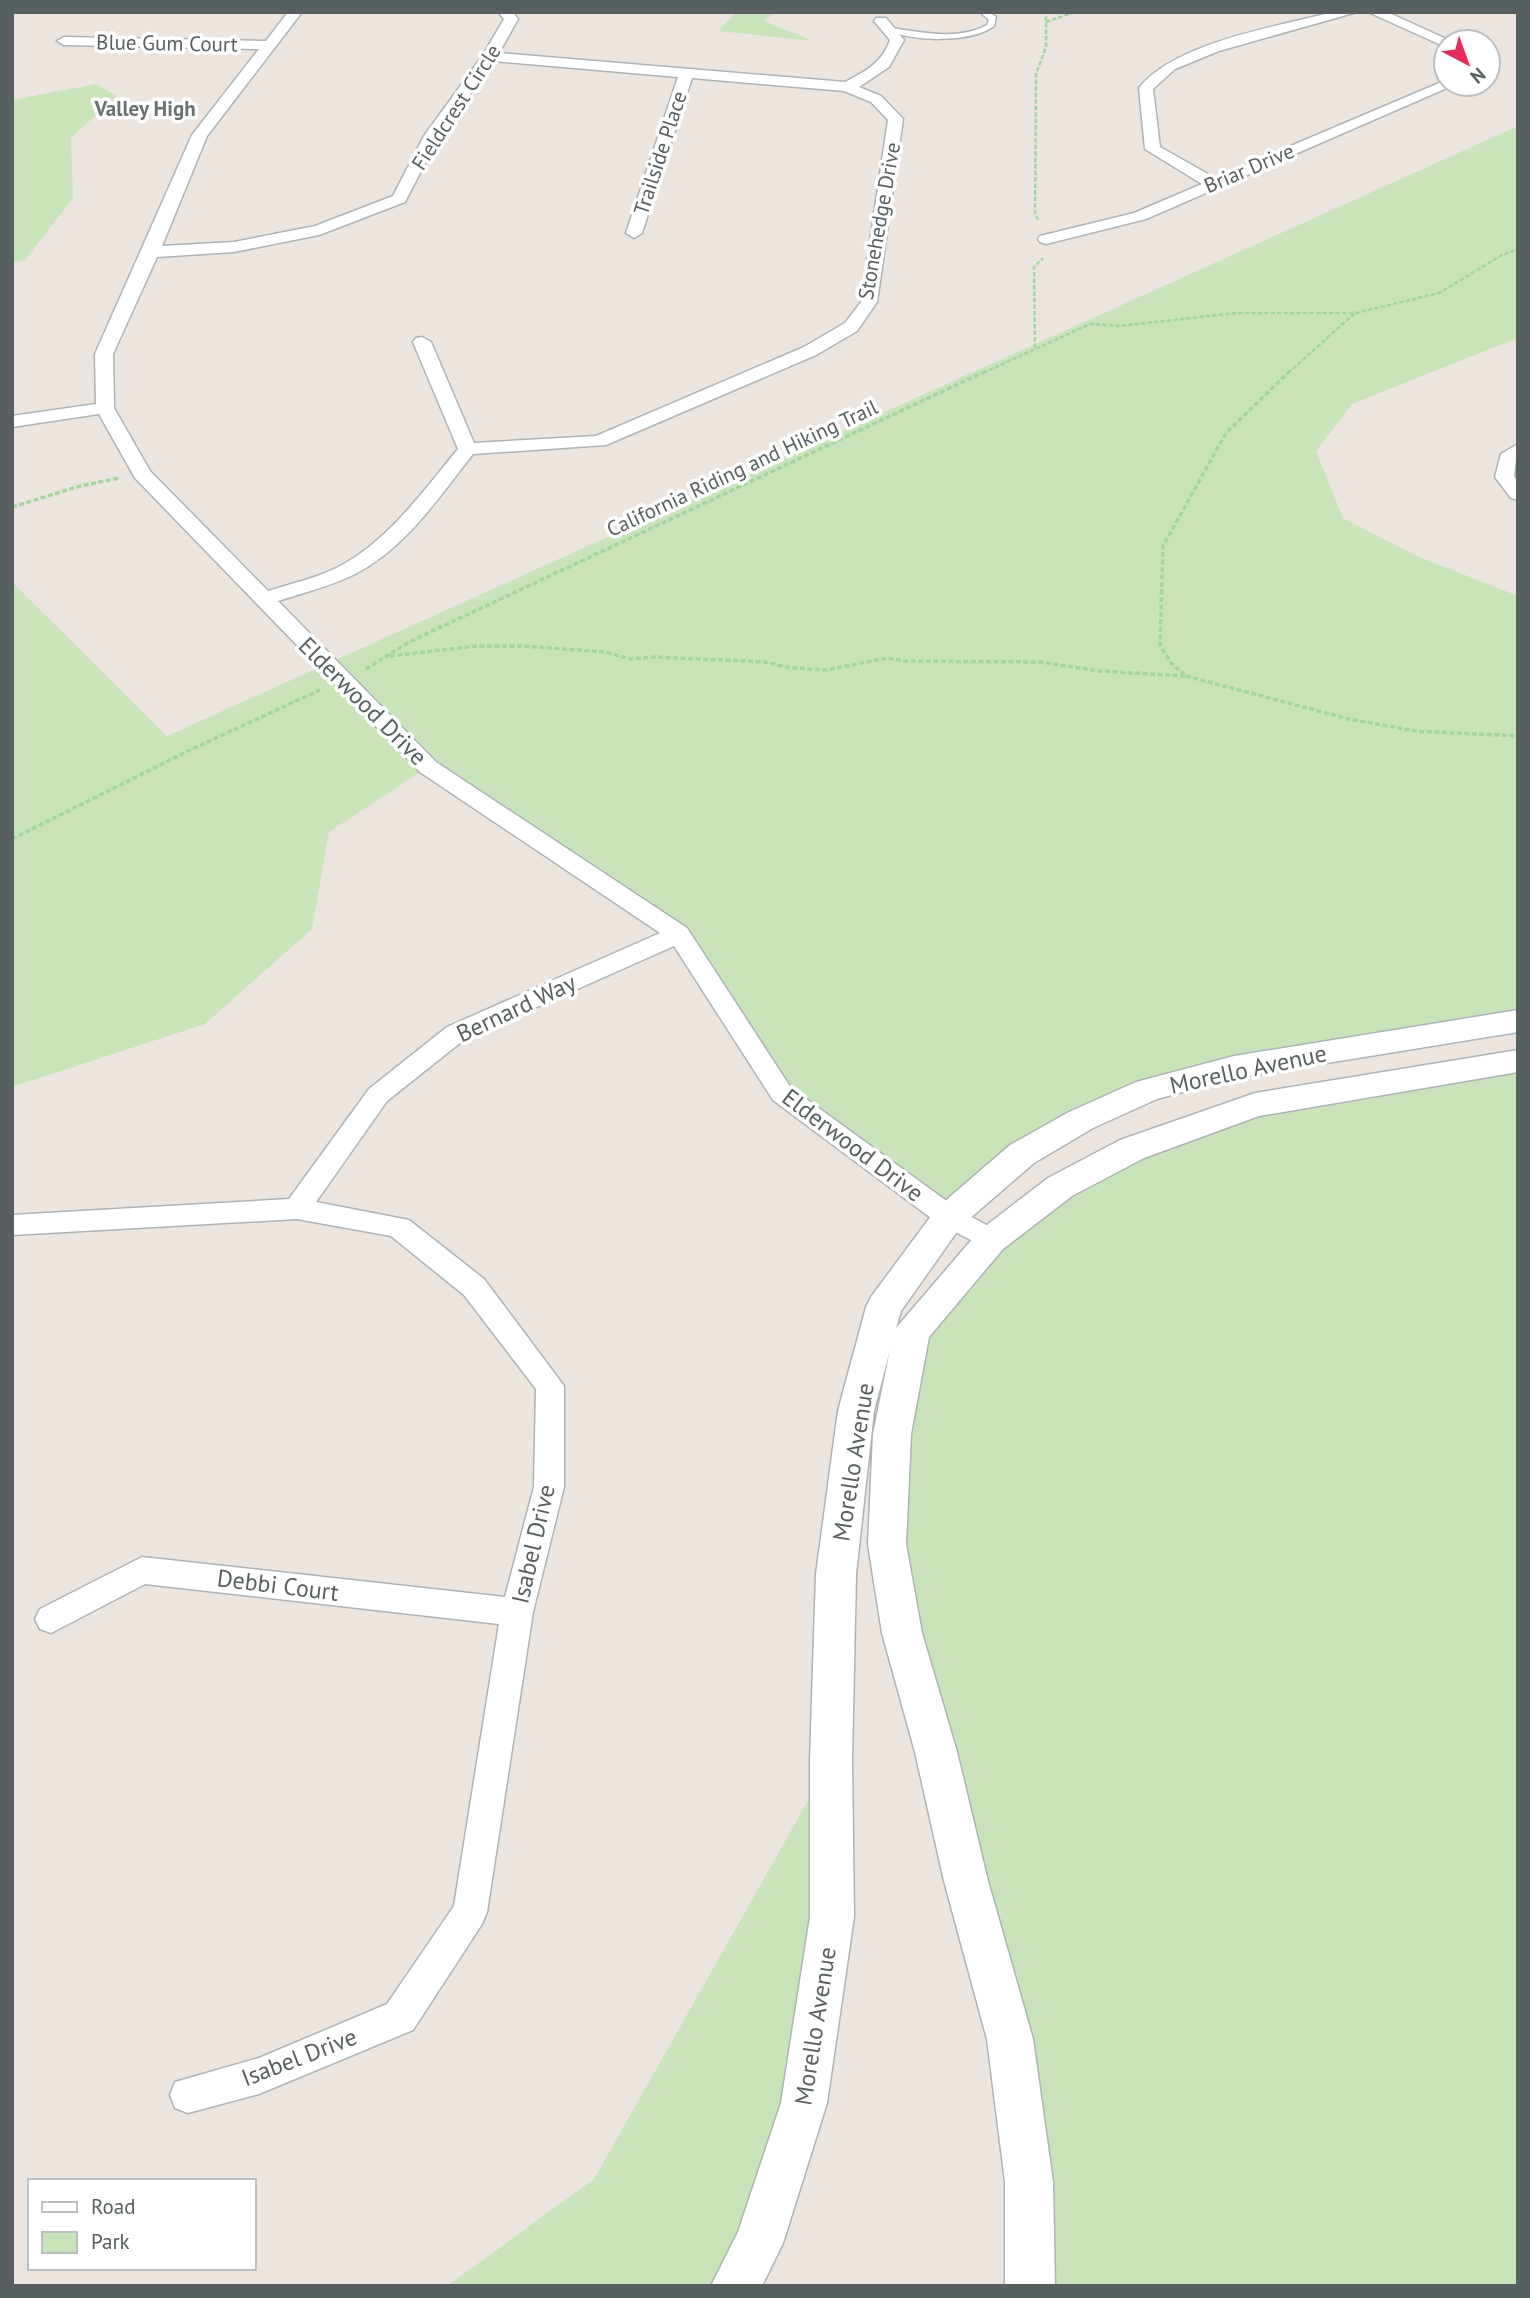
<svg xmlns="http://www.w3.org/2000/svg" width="1530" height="2298" viewBox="0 0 1530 2298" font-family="'PT Sans',sans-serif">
<rect width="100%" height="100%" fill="#ece5df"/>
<!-- green -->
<g fill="#c9e4bb">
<polygon points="737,12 774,12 764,21 813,41 718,31"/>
<polygon points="96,84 116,96 71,138 73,198 25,260 12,263 12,100"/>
<polygon points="1518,126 1518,338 1352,404 1316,451 1343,518 1417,556 1518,596 1518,1021 1147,1090 949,1217 782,1094 679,934 428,767 329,832 312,929 205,1024 12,1087 12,582 167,736"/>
<polygon points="1518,1061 1518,2286 1030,2286 1029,2182 902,1633 912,1332 1060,1187 1255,1105"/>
<polygon points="831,1760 832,1917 735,2286 447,2286 594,2179"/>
</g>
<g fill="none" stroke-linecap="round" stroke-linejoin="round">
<defs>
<path id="service" d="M980 12H989L996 17 994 26C972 43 911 42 887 30L891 28C923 32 957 41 987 25L989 20Z"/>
<g id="minor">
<path d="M288 12H302L207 136 162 246 234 242 315 226 393 196 424 136 483 55 504 19 498 12H513L518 19 499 53 845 82C866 71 882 63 890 40L874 21 876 18H886L904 40 889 67 859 87 881 96 903 119 877 302 857 331 816 355 606 445 473 454C439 497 405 549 355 574 331 586 303 593 278 601L436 762 687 928 791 1088 959 1210 1001 1233 1005 1240 1001 1247 991 1250 939 1224 773 1100 674 946 465 1039 387 1101 316 1202 409 1220 484 1279 564 1386V1487L533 1612 487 1912 482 1924 413 2030 259 2094 188 2113 175 2108 170 2095 175 2082 259 2058 387 2004 454 1906 499 1624 145 1584 51 1633 40 1629 35 1619 40 1609 142 1557 505 1597 534 1487 536 1389 464 1295 391 1236 297 1219 12 1235V1215L289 1199 369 1089 447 1027 660 933 420 772 135 478 99 414 12 427V416L96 404 95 354 192 135 259 49 64 45 57 41 64 37 266 41ZM494 61 678 77 626 233 634 238 642 233 692 78 844 91 871 102 888 120 861 302 845 323 804 347 596 436 474 443 431 342 422 337 416 338 413 342 458 449C424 490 391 537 344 564 321 577 293 583 268 591L150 471 114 408 113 354 157 257 234 252 319 235 405 202 439 136Z"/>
<path d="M1333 12H1357L1219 51 1175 69 1153 89 1160 147 1215 178 1444 81 1446 84H1456L1146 219 1046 244 1040 242 1038 239 1040 236 1134 213 1202 184 1145 149 1139 88C1176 42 1276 27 1333 12Z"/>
<polygon points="1368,12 1387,12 1453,42 1446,42 1446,46 1441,45"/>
<polygon points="1518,444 1514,476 1518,482 1518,500 1511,498 1495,477 1501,454"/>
</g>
<polygon id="tertiary" points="1518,1010 1518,1032 1234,1078 1157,1099 1093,1128 1034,1163 961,1226 901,1311 896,1328 979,1231 1048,1178 1120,1140 1255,1093 1518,1050 1518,1072 1259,1116 1144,1158 1072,1196 1003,1249 929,1337 911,1434 906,1544 922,1633 957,1752 988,1881 1033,2039 1053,2182 1055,2286 1005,2286 1005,2182 987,2039 944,1881 915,1752 882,1633 868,1544 873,1434 890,1350 874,1411 856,1574 852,1760 854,1917 827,2103 783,2243 762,2286 711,2286 738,2232 781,2103 810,1917 810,1760 816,1574 838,1411 866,1307 871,1297 937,1208 1010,1145 1069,1112 1136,1082 1234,1056"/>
</defs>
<!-- service casing -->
<use href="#service" stroke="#adb3b5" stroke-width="3"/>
<!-- minor casing -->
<use href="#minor" stroke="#adb3b5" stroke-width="3"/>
<!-- tertiary casing -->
<use href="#tertiary" stroke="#adb3b5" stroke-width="3"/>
<!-- path-far1 -->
<g stroke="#a3d59f" stroke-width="2.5" stroke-dasharray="4.5 2" stroke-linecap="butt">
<polyline points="1046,22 1075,12"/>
<polyline points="1038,220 1035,213 1036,74 1046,47 1046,12"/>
<polyline points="1035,348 1034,267 1043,258"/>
<polyline points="983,373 1090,324 1119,326 1236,313 1356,313 1439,293 1502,255 1518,249"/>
<polyline points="1288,373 1355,313"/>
</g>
<!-- path -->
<g stroke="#a3d59f" stroke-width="3.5" stroke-dasharray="5 2.5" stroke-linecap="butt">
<polyline points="12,507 80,486 119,478"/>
<polyline points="390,656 477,646 521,646 606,652 630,659 655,657 765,662 791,668 826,670 887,658 905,661 1040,662 1099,671 1186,676 1171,663 1160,645 1163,546 1226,433 1290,371"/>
<polyline points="366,669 409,642 986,371"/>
<polyline points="1186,676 1349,719 1415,731 1518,736"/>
<polyline points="12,839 192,749 320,690"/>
</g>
<!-- service -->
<use href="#service" fill="#fff" fill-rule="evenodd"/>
<!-- minor -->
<use href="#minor" fill="#fff" fill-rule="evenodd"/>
<!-- tertiary -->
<use href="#tertiary" fill="#fff" fill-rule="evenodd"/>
</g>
<g text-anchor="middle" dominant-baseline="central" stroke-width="7" stroke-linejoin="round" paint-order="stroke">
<!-- far-street labels -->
<g font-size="21" fill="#585f61" stroke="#fff">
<text transform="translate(167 43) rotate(1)">Blue Gum Court</text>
<text transform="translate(456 107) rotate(-57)">Fieldcrest Circle</text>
<text transform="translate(660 153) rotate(-72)">Trailside Place</text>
<text transform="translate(1249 168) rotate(-23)">Briar Drive</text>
<text transform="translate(879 221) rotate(-80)">Stonehedge Drive</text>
<text transform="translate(742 468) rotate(-25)">California Riding and Hiking Trail</text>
</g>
<!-- far-neighbourhood labels -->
<g font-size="21" font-weight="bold" fill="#697173" stroke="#fff">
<text x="145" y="108">Valley High</text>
</g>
<!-- street labels -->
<g font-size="24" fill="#585f61" stroke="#fff">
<text transform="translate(363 701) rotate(45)">Elderwood Drive</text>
<text transform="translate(516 1008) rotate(-25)">Bernard Way</text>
<text transform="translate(1248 1069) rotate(-12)">Morello Avenue</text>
<text transform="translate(853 1145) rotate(37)">Elderwood Drive</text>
<text transform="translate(853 1462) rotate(-81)">Morello Avenue</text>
<text transform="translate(533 1544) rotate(-77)">Isabel Drive</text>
<text transform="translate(278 1585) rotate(7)">Debbi Court</text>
<text transform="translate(815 2026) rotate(-81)">Morello Avenue</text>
<text transform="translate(299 2057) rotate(-21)">Isabel Drive</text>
</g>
</g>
<!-- border -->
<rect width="1530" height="2298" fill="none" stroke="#585f61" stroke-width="28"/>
<!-- legend -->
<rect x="28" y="2179" width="228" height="91" fill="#ffffff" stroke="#bcbfc0" stroke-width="2"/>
<rect x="42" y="2202" width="35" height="10" fill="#ffffff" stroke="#bcbfc0" stroke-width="2"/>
<text x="91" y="2214" font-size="21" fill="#585f61">Road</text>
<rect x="42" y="2232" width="35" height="21" fill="#c9e4bb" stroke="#bcbfc0" stroke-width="2"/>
<text x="91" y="2249" font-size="21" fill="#585f61">Park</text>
<!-- north arrow -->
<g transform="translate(1467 63) rotate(139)"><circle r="33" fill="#ffffff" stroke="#bcbfc0" stroke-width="2"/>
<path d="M0-5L12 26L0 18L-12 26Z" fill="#e72a5c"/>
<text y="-10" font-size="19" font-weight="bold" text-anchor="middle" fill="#585f61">N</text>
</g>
</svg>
